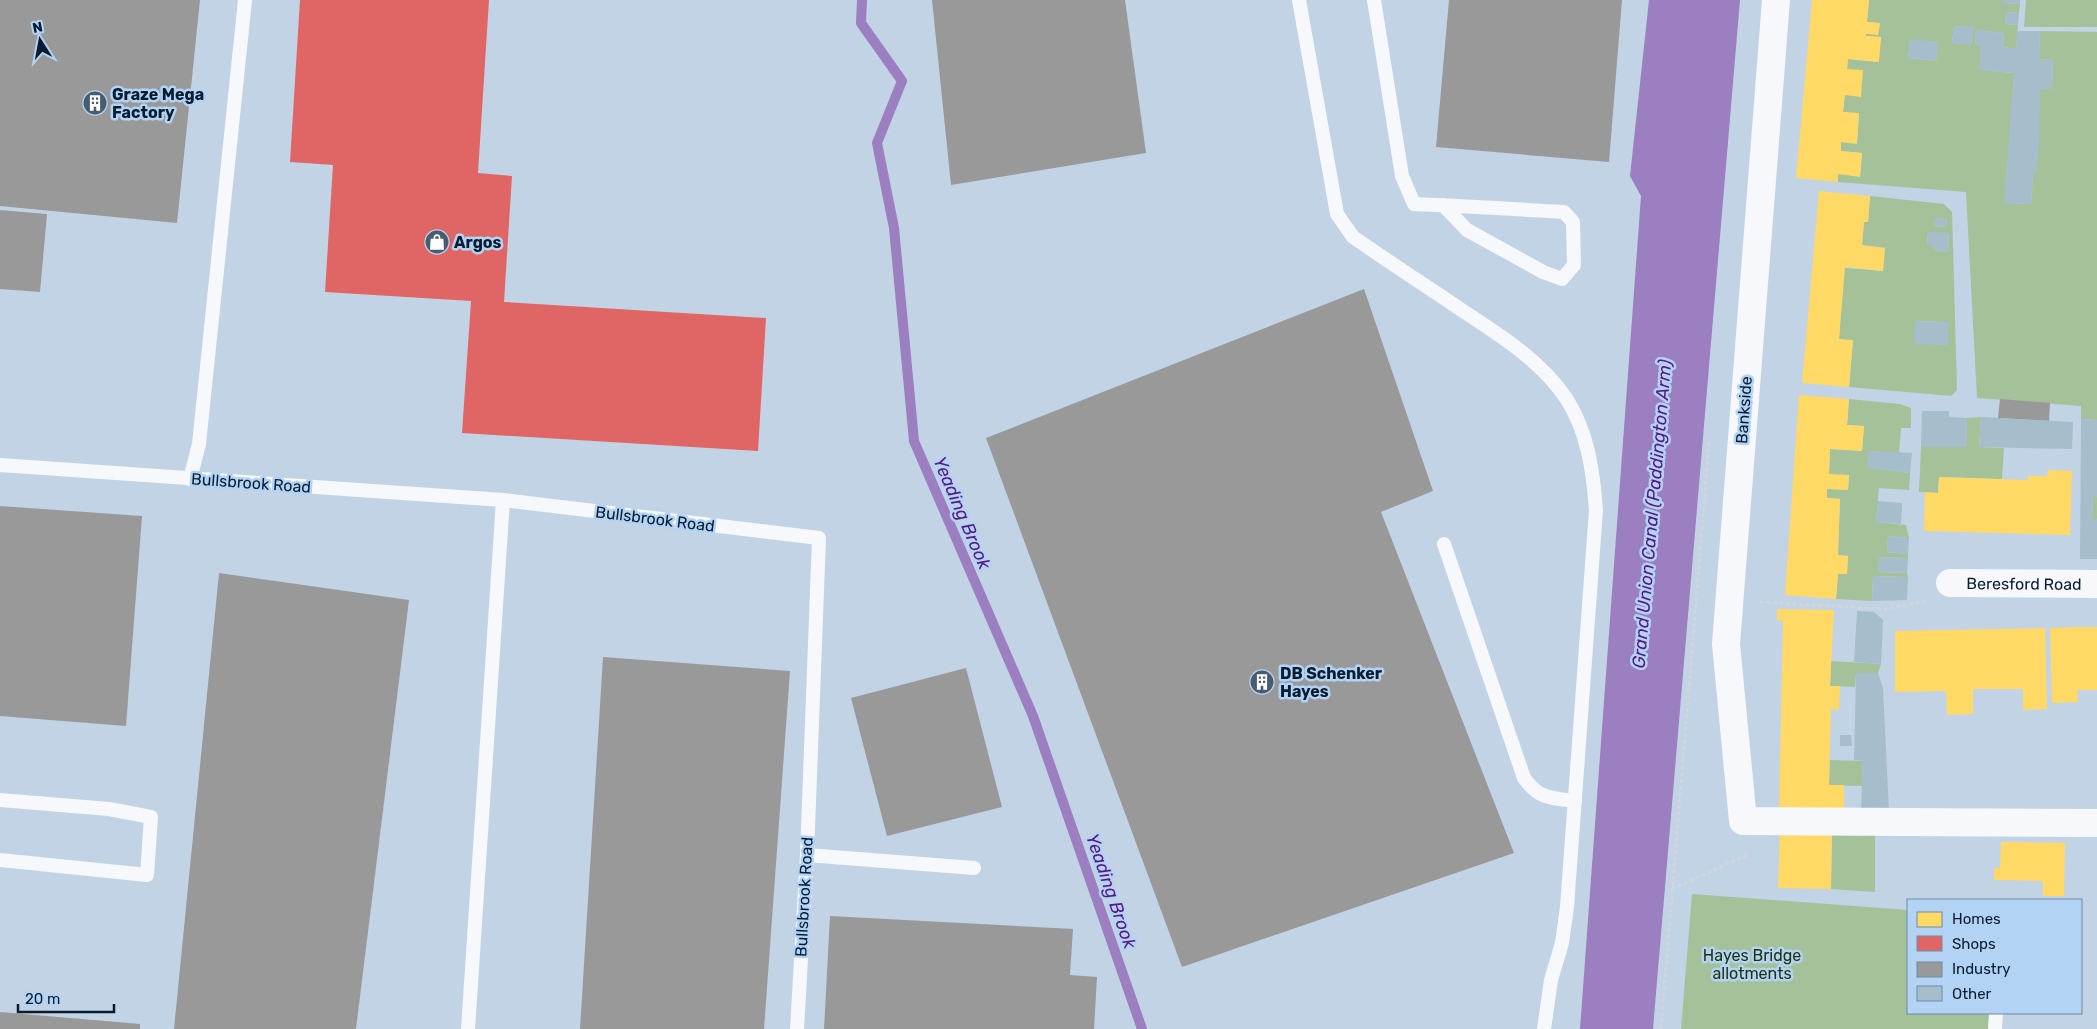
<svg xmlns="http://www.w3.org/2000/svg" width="2097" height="1029" viewBox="0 0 2097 1029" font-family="Rubik,sans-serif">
<rect width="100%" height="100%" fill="#c2d3e5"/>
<!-- green -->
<g fill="#a4c19a" fill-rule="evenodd">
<path d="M1869 0H2002L2003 3 2020 4 2019 13 2006 12 2005 24 2018 25 2016 49 2003 47 2004 33 1976 30 1975 44 1981 46 1980 70 2014 73 2005 203 2031 204 2033 174 2036 173 2040 89H2052L2053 60 2039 59 2040 31 2097 32V420L2081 419V406L1977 398 1966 192 1838 182V174L1860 176 1862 153 1841 151V142L1857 143 1859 114 1843 112 1848 59 1878 62 1881 37 1866 36V34H1878L1880 23 1867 22ZM1954 26 1973 27 1972 44 1952 43ZM1910 40 1937 42 1936 61 1908 58Z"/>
<polygon points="2026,0 2097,0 2097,27 2024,27"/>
<path d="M1870 196 1944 204 1952 212 1957 390 1951 396 1849 387 1853 341 1839 339 1844 268 1883 271 1885 248 1862 245 1864 222H1868ZM1935 218H1947L1946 227 1934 226ZM1928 232 1949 234 1948 252 1933 250 1934 245H1927ZM1915 321 1948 322V345L1915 343Z"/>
<polygon points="1849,399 1900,404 1911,408 1911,428 1901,428 1899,453 1869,451 1868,468 1910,473 1909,490 1879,488 1876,522 1906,525 1909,538 1888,536 1887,552 1908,554 1908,558 1879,557 1878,572 1907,573 1908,577 1873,576 1872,601 1836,599 1838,574 1847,574 1848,556 1838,555 1840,499 1827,498 1827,489 1848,490 1849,476 1829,474 1830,449 1862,451 1864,426 1847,425"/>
<polygon points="1981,417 1979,447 2004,448 2002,479 1939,477 1938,493 1919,492 1921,447 1966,447 1967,418"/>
<polygon points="2093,497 2097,497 2097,519 2092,519"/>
<polygon points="1831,661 1881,664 1878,673 1856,673 1855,687 1830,686"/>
<polygon points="1830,760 1863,761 1862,786 1829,785"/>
<polygon points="1832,828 1875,829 1875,892 1831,889"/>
<polygon points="1692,894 1908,910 1908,1013 1992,1013 1991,1029 1681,1029"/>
</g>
<!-- water -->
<polygon fill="#9c7fc0" points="1649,0 1740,0 1653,1029 1580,1029 1641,196 1630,176"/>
<!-- homes -->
<g fill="#ffd966">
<polygon points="1812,0 1869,0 1867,22 1880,23 1878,35 1866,34 1866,36 1881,37 1879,62 1848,59 1847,69 1863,70 1861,97 1845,95 1844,103 1843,112 1859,113 1857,144 1841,142 1841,151 1862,153 1860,177 1838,174 1838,182 1796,178"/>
<polygon points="1819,191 1870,196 1868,222 1864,222 1862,245 1885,248 1883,271 1845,267 1839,339 1853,340 1849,387 1802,383"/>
<polygon points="1799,395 1849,399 1847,425 1864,426 1862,451 1830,449 1829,474 1849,475 1848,490 1827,489 1827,498 1840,499 1838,555 1848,556 1847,574 1838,574 1836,599 1785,595"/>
<polygon points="2048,470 2072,471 2070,535 1924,531 1925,492 1938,493 1939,477 2028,480 2028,476 2047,476"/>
<polygon points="1777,609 1834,610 1830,686 1840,686 1839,710 1831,709 1829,785 1844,785 1844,810 1779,809 1783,621 1777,620"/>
<polygon points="2076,627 2097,627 2097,690 2077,690 2078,702 2052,703 2050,628"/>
<polygon points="2045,628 2047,709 2023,710 2023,689 1973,689 1973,714 1947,715 1946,691 1895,692 1895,631"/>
<polygon points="1780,827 1832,828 1831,889 1778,888"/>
<polygon points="2001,842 2065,843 2064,896 2043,896 2043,881 1994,880 1994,868 2000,868"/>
</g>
<!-- shops -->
<polygon fill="#e06666" points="300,0 489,0 478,173 512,176 504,302 766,318 758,451 462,433 471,301 325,292 333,165 290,162"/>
<!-- industry -->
<g fill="#999">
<polygon points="0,0 200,0 177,223 0,206"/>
<polygon points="932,0 1125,0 1146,153 951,185"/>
<polygon points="1449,0 1622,0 1609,162 1436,147"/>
<polygon points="0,210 47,214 40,292 0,289"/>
<polygon points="1364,289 1433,491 1381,512 1514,853 1182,967 986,438"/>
<polygon points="2000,399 2050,403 2049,421 1998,418"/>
<polygon points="0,506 142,516 126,726 0,716"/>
<polygon points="219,573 409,600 356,1029 174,1029"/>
<polygon points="603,657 790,671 764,1029 580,1029"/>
<polygon points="966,668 1002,807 887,836 851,698"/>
<polygon points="830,916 1073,929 1070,975 1097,977 1094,1029 824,1029"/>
<polygon points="0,1012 140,1024 140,1029 0,1029"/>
</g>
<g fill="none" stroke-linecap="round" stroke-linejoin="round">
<!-- stream -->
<polyline stroke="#9c7fc0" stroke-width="10" points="862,0 861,23 902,81 877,143 894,228 914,441 1033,716 1142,1029"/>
</g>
<!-- building -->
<g fill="#a6bdcc">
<polygon points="2002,0 2020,0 2020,4 2002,3"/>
<polygon points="2006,12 2019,13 2018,25 2005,24"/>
<polygon points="1954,26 1974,27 1972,45 1952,43"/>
<polygon points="1976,30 2004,33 2003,47 2016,49 2017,31 2040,31 2039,59 2053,60 2052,89 2040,89 2039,146 2036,174 2033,174 2031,204 2004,203 2014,73 1979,70 1981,46 1975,45"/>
<polygon points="1910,39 1938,42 1936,61 1908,58"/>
<polygon points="1935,217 1947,218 1946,227 1934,226"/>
<polygon points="1928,232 1949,233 1948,252 1933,250 1934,245 1927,245"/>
<polygon points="1915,321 1948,322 1948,345 1914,344"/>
<polygon points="1922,411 1949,411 1949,417 1967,418 1966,447 1921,447"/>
<polygon points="1981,417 2073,422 2072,449 1979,447"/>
<polygon points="2081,419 2097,420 2097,497 2093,497 2092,519 2097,519 2097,559 2080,559"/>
<polygon points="1869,451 1912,453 1910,473 1868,468"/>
<polygon points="1878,501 1902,503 1901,524 1876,522"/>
<polygon points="1888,536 1909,538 1908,554 1887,552"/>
<polygon points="1879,557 1908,558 1907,573 1878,572"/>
<polygon points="1873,576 1908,577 1907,600 1872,601"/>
<polygon points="1857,611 1874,612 1883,620 1881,664 1854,662"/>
<polygon points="1856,673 1878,673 1883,688 1889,812 1861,811 1863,761 1854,760"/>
<polygon points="1840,735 1851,735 1852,746 1840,746"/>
</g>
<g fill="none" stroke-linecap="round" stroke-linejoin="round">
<!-- path -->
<g stroke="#d0d6dc" stroke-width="3" stroke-dasharray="4 2.5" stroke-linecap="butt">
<polyline points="1760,602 1885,609 1926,601"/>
<polyline points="1672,889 1747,855"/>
<polyline points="1661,1029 1709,442"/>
</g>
<!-- lane -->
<g stroke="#f6f8fb" stroke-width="14">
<path d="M1299 0 1337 214 1353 237C1389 262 1426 286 1463 311 1501 336 1540 360 1566 398 1588 432 1593 471 1596 510L1567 907 1562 943 1551 980 1544 1029"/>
<path d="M1374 0 1402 176 1414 204C1464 206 1514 209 1564 212L1573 222 1574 265 1562 279 1543 272 1467 230 1443 205"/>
<polyline points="0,465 503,500 819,538 807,855 797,1029"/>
<polyline points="190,479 199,444 245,0"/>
<path d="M1444 544 1524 778C1539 799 1551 798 1575 801"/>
<polyline points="0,800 109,809 151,817 147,875 0,860"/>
<polyline points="807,855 974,868"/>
<polyline points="468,1029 503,500"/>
<polyline points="1995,1029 1996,1013"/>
</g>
<!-- street -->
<g stroke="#f6f8fb" stroke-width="28">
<polyline points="1776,0 1726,644 1743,821 2097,823"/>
<path id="s1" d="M1950 583 2097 584"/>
</g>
</g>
<!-- icons -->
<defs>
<symbol id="building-disc" viewBox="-11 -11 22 22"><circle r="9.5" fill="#485c6f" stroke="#b3d3f4"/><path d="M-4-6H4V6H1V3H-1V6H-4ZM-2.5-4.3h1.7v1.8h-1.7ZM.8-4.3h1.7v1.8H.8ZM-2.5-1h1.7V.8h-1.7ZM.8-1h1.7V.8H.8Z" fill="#fff"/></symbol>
<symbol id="shop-disc" viewBox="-11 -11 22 22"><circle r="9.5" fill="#485c6f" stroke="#b3d3f4"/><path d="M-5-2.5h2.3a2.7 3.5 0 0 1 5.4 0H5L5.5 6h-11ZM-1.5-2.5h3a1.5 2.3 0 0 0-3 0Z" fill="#fff"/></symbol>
</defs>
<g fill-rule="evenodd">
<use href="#building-disc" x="81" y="89" width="28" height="28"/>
<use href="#shop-disc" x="423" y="228" width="28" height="28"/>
<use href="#building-disc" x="1248" y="668" width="28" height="28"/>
</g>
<g text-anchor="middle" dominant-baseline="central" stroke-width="5" stroke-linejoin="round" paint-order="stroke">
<!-- poi labels -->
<g font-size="16" font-weight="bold" fill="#071c30" stroke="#b3d3f4" text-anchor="start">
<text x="112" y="94">Graze Mega<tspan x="112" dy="18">Factory</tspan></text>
<text x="454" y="242">Argos</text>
<text x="1280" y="673">DB Schenker<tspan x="1280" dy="18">Hayes</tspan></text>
</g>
<!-- street labels -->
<g font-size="16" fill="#071c30" stroke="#b3d3f4">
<text transform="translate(1744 410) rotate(-86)">Bankside</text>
<text transform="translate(251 483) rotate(4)">Bullsbrook Road</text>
<text transform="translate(655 519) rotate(7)">Bullsbrook Road</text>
<text stroke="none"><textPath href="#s1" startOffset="74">Beresford Road</textPath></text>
<text transform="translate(804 897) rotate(-87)">Bullsbrook Road</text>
</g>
<!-- park labels -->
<g font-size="16" fill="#22330a" stroke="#b3d3f4">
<text x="1752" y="955">Hayes Bridge<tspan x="1752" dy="18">allotments</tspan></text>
</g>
<!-- water labels -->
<g font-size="18" font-style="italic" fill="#5a1681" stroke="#b3d3f4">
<text transform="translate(962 513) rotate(67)">Yeading Brook</text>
<text transform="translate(1652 514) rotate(-85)">Grand Union Canal (Paddington Arm)</text>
<text transform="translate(1111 891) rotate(71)">Yeading Brook</text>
</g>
</g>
<!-- legend -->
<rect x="1907" y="899" width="175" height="115" fill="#b3d3f4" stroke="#6e8aa6"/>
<rect x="1917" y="912" width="25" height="15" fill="#ffd966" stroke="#6e8aa6"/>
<text x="1952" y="924" font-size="15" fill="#071c30">Homes</text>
<rect x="1917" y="936" width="25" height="15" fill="#e06666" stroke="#6e8aa6"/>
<text x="1952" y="949" font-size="15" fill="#071c30">Shops</text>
<rect x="1917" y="962" width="25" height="15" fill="#999999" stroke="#6e8aa6"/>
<text x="1952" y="974" font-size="15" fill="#071c30">Industry</text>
<rect x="1917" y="986" width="25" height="15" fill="#a6bdcc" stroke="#6e8aa6"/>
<text x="1952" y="999" font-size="15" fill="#071c30">Other</text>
<!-- north arrow -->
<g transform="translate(40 40) rotate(349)" stroke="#b3d3f4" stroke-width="4" paint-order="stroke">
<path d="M0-4L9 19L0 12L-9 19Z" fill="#071c30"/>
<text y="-8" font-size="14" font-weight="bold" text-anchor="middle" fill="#071c30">N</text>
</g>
<!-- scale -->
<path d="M18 1004v8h96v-8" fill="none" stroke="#071c30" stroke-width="2.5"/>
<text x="25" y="1004" font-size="15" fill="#071c30" stroke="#b3d3f4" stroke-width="4" paint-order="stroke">20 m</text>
</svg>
